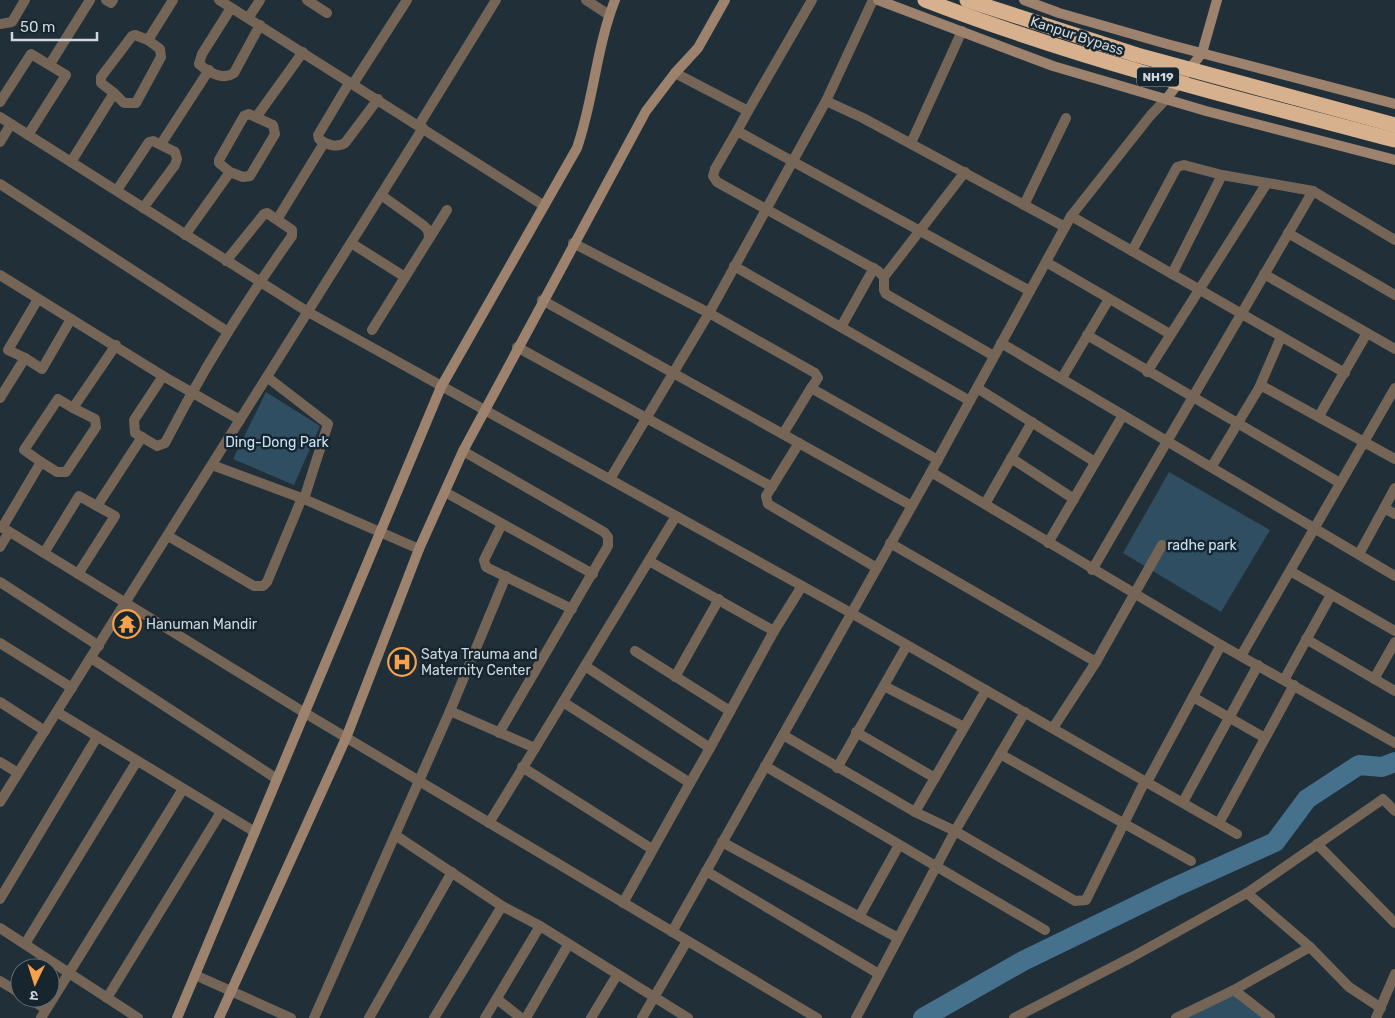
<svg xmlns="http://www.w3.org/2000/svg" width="1395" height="1018" viewBox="0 0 1395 1018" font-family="Rubik,'Noto Sans Devanagari',sans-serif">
<rect width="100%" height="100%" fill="#212f39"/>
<!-- green -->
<g fill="#2f4e62">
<polygon points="266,392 320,426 294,485 233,459"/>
<polygon points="1169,472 1270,530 1221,612 1123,553"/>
<polygon points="1235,988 1273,1018 1178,1018"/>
</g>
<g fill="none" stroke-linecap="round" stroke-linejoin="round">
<!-- river -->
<polyline stroke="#45718d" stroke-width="20" points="923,1018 1023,961 1173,888 1275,842 1307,799 1359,765 1382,767 1395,762"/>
<!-- street -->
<g stroke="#756557" stroke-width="10">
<polyline points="106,0 111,3 113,0"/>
<polyline points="219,0 543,205"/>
<polyline points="307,0 327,13"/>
<polyline points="586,0 609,15"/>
<path d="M231 8 202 54 199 64C208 72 223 81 234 73L260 25"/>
<polyline points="249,17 260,0"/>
<polyline points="0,24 12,22 25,0"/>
<polyline points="148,40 173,0"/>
<polyline points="50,64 90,0"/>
<polyline points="675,73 748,111 737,131 1030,291"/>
<path d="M349 83 318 135 319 139C326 145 337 148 345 143L378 99"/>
<polyline points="353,84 407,0"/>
<polyline points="826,101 863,118 1065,227"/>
<polyline points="0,102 31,54 66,75 28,135"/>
<polyline points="748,111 812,0"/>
<polyline points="257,116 303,52"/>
<polyline points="0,117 308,312 851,613 1237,834"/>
<polyline points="419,125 496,0"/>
<polyline points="737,131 715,169 713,176 717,182 878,271 884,277 884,290 886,294 994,356"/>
<polyline points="0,142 11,124"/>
<polyline points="911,143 962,31"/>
<polyline points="161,144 209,70"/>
<polyline points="71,162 114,93 124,103 136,103 161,57 160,49 148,40 135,35 132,36 101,77 101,83 114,93"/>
<polyline points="0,184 228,332"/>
<polyline points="117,190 149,142 153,141 175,152 177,159 175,165 143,208"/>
<polyline points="381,195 423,225 428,230 429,237"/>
<polyline points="1024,205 1066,118"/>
<polyline points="1071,216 1345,373"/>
<polyline points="278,218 324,143"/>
<polyline points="1288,233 1395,295"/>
<polyline points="185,235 230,172 219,163 219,160 244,116 249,114 273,125 275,134 250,176 243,177 230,172"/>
<polyline points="351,243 405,277"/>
<polyline points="573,243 709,313 826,101 873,0"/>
<polyline points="1132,251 1177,167 1184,165 1222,175 1313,191"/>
<polyline points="1046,262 1170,334"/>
<polyline points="734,266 970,401"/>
<polyline points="1172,274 1222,175"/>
<polyline points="1264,274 1395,349"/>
<polyline points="0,275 163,376 240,420"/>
<polyline points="884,277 965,172"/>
<polyline points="542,300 912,506"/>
<polyline points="841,327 874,268"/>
<polyline points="372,330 447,210"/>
<polyline points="1087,335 1340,483"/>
<polyline points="1001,343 1395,576"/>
<polyline points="517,347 772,487"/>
<polyline points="25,358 42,369 71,319"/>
<polyline points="1147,372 1267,183"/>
<path d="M163 376 134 420 135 433 157 446 165 443C202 371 245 302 292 236V230L267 213 264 214 226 261"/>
<polyline points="267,377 328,424 304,499"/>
<polyline points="1062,378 1109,299"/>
<polyline points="977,388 1095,462"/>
<polyline points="1259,388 1264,387 1395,459"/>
<polyline points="0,398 25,358 8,350 38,299"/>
<polyline points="1319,416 1367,333"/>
<polyline points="783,434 811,388"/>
<polyline points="799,443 766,496 768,504 877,568"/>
<polyline points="463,451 604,532 608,537 608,546 499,733"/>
<polyline points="1011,458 1074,499"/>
<polyline points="41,462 57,472 66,472 96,427 95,419 73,408"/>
<polyline points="212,465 304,499 419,549"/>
<polyline points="1212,466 1259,388 1281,337"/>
<polyline points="931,472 1221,645 1147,782"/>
<polyline points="610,479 709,313 815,373 818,378 811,388 938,460"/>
<polyline points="445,492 593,574"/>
<polyline points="985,504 1032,422"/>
<polyline points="97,506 142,437"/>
<polyline points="1384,508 1395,514"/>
<polyline points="502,524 484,560 486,567 572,609"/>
<polyline points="0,526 305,713 817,1018"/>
<polyline points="2,528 41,462 24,450 58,399 73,408 116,345"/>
<polyline points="168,536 254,586 263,586 267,582 302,498"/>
<polyline points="890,543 1096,662 1162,545"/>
<polyline points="1048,543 1123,415"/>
<polyline points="0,547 9,532"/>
<polyline points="44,553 79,496 115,516 78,574"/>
<polyline points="1359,554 1395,488"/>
<polyline points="649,561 774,631 710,748"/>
<polyline points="1092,570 1313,191 1395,240"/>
<polyline points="1290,571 1395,631"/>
<polyline points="0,582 99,646"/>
<polyline points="774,631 802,586"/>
<polyline points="1306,639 1395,691"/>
<polyline points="0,643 72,688"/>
<polyline points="1221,645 1395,743"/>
<polyline points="635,651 730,711"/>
<polyline points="1241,656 1395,388"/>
<polyline points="91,658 277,779"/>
<polyline points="585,666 710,748 690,783"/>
<polyline points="675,677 719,599"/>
<polyline points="1374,679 1395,642"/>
<polyline points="1284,680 1331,595"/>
<polyline points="884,686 964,727"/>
<polyline points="1193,697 1265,738"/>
<polyline points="0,702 45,731"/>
<polyline points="563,702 690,783 623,903"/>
<polyline points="450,711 506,576"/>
<polyline points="57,712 255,832"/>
<polyline points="1053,728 1096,662"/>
<polyline points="856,732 935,778"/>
<polyline points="783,735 915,812 955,831 1025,712"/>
<polyline points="535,748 676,516"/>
<polyline points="1000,754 1191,861"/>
<polyline points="0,762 18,773"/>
<polyline points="765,766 1045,930"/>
<polyline points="522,767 652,849"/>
<polyline points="837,768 907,645"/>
<polyline points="0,802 423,128"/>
<polyline points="1183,802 1258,665"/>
<polyline points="915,812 986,690"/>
<polyline points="1219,823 1294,685"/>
<polyline points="395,835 450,711 535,748 489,823"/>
<polyline points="722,842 898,938"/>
<polyline points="1317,844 1395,923"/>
<polyline points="706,871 879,974"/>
<polyline points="1247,893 1310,947 1349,987 1381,1008"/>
<polyline points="0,899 97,737"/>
<polyline points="859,917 899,845"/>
<polyline points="0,928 138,1018"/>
<polyline points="672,932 931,472 1071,216 1150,116 1167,98"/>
<polyline points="25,944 137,761"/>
<polyline points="195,975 291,1018"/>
<polyline points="0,981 20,993"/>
<polyline points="1234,990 1310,947"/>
<polyline points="28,998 46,1009"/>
<polyline points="107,998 221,812"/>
<polyline points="497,999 521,1018"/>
<polyline points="41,1018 183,789"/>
<polyline points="314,1018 395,835 502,906 540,926 688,1018"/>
<polyline points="369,1018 452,872"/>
<polyline points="434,1018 502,906"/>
<polyline points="485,1018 540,926"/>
<polyline points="526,1018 568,945"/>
<polyline points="591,1018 617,975"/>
<polyline points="642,1018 687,941"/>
<polyline points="856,1018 955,831 1075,901 1086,900 1145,781"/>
<polyline points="1014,1018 1132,957 1247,893 1383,799 1395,811"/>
<polyline points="1176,1018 1234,990 1270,1018"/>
<polyline points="1376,1018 1395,974"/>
</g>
<!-- secondary -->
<g stroke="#9d836d" stroke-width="10">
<polyline points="878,0 1053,66 1206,111 1395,160"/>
<polyline points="1024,0 1059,13 1167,44 1395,104"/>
<polyline points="1167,98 1202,53 1217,0"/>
<path d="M177 1018 441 387 577 148C594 99 596 48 615 0"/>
<polyline points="219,1018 346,738 419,549 463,451 646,111 675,73 698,48 725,0"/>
</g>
<!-- highway -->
<g stroke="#d7b08d" stroke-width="15">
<path d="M925 0C1078 59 1237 99 1395 140"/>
<polyline points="967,0 1137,55 1395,125"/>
</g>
</g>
<!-- icons -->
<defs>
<symbol id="temple-ring" viewBox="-11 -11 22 22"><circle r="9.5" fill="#17252f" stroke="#f7a14a" stroke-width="1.5"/><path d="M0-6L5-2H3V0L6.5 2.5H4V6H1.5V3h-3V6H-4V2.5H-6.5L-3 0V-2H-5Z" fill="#f7a14a"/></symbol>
<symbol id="hospital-ring" viewBox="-11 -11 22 22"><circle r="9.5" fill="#17252f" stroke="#f7a14a" stroke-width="1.5"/><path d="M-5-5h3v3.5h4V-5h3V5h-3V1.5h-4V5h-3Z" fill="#f7a14a"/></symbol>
</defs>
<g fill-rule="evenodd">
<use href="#temple-ring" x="111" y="608" width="32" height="32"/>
<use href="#hospital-ring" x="386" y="646" width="32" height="32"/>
</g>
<g text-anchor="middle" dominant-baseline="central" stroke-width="5" stroke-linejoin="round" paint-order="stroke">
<!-- shield labels -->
<rect fill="#17252f" stroke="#98a2aa" stroke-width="1" x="1137" y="67.5" width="42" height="19" rx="4"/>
<g font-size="12" font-weight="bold" fill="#cfd8de">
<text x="1158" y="77">NH19</text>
</g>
<!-- street labels -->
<g font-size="14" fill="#cfd8de" stroke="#17252f">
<text transform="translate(1077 36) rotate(18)">Kanpur Bypass</text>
</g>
<!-- park labels -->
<g font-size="14" fill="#c7e3f5" stroke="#17252f">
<text x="277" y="442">Ding-Dong Park</text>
<text x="1202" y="545">radhe park</text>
</g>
<!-- poi labels -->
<g font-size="14" fill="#cfd8de" stroke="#17252f" text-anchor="start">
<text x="146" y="624">Hanuman Mandir</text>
<text x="421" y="654">Satya Trauma and<tspan x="421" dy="16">Maternity Center</tspan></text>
</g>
</g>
<!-- north arrow -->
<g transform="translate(35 983) rotate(184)"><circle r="24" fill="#17252f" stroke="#616d75"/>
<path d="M0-4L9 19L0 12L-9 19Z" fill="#f7a14a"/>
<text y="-8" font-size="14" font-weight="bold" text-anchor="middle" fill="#cfd8de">उ</text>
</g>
<!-- scale -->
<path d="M12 32v8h85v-8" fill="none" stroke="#cfd8de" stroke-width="2.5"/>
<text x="20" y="32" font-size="15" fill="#cfd8de" stroke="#17252f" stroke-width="4" paint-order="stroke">50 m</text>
</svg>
